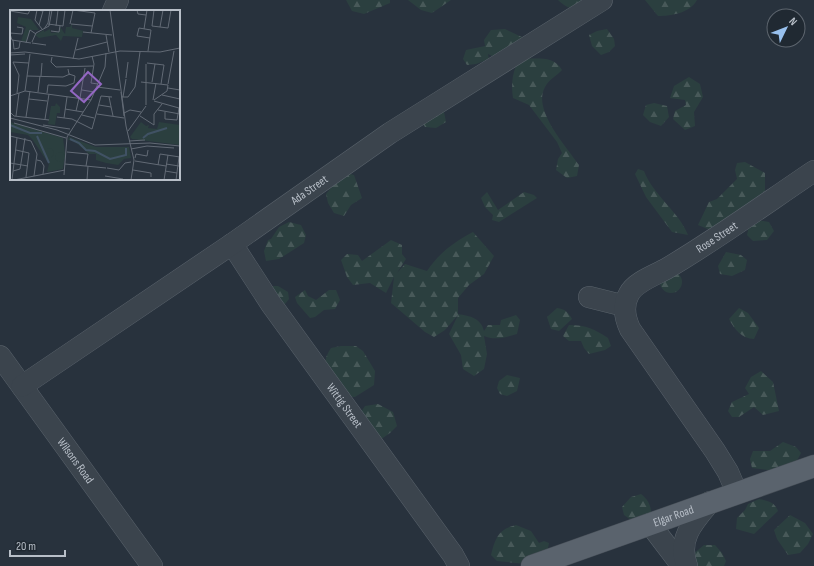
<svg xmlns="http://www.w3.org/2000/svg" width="814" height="566" viewBox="0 0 814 566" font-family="'Sofia Sans Condensed',sans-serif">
<defs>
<pattern id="forest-firs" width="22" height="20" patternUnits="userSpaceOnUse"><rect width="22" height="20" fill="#2b3f3f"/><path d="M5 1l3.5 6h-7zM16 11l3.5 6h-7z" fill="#485959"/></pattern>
</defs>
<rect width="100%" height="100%" fill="#28323d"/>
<!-- forest -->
<g fill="url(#forest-firs)">
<polygon points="346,0 390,0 390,3 364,14 352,11"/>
<polygon points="408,0 451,0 432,13 421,10"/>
<path d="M558 0H589C575 9 571 12 558 0Z"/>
<path d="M645 0H697C690 13 671 16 658 16Z"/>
<polygon points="505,29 526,39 498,59 488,54 489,59 476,64 467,65 463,59 466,50 485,46 484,40 491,30"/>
<polygon points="607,29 614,39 615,46 609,52 601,55 592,46 589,35 597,31"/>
<path d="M521 58C536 60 553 54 562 70 556 77 550 78 545 87 532 110 567 147 579 165L577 176 567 178 556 170 558 159 562 153 557 142 529 105 513 98C511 84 512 69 521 58Z"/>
<polygon points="689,77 700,84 703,97 694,112 695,126 685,130 673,119 675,111 686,105 685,100 670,98 674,86"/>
<polygon points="654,103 667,106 669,117 661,126 650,122 643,115 646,105"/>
<polygon points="435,104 444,112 446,122 436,128 425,127 420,119"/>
<polygon points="745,162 765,173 765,191 710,230 698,225 709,202 717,199 737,179 735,170 737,163"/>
<path d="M638 169 644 171C653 195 680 213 688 235L672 232 646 197 635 174Z"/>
<path d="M342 172 354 175 362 198 351 205 344 216 334 213 328 203 326 194C333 187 334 179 342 172Z"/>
<polygon points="487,192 498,210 524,192 534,195 537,198 499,222 492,220 493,215 485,207 481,198"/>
<polygon points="757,220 769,222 774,231 767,240 753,241 747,235 750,222"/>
<polygon points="289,222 301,225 306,235 304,243 279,259 266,261 264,251 268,240 271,239 279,227"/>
<path d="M473 232 494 256 484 274 469 285 458 298V314C470 316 481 318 484 331L488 325H500L501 320 516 315 520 320 517 334C506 337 495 341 484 336L487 354 484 369 474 376 463 369 461 355 449 334 458 315 445 330 434 337 425 332 391 303 394 277 386 293 370 283 353 285 347 277 341 260 347 254 358 255 362 261 391 240 402 245V254L406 259 397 273 405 264 427 271C439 253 454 242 473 232Z"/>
<polygon points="726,252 741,255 747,260 745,270 732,276 720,274 718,266"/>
<circle cx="671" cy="282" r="11"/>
<polygon points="273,286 278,286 288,292 289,299 285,304 280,305 271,291"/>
<polygon points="305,290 308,296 316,300 329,290 336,290 340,300 335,309 324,310 315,317 310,318 297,303 295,297"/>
<path d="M557 308C565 309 568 312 572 319L559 331 551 329 547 317Z"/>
<path d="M739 308 748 313 759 328 754 339C742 339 734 329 729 319Z"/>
<path d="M569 325C587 325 594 329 608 338L611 346 605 350 589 354 584 348 581 341H569L563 336Z"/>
<path d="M341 346H356L363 351 375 371 374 385 355 397 342 396C331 377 317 369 331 348Z"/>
<polygon points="761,371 773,382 779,411 763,415 754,407 739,417 732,417 728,411 732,402 749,394 745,388 751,377"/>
<polygon points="507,375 520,378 517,391 507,396 500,394 497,388 499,381"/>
<polygon points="378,404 393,412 397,426 390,433 380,440 361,412 365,406"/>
<path d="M783 442 796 447 801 453C790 477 774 470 752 468L750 459 753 451H770Z"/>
<path d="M641 494C650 501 652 509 651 519L631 520 624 515 622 507 631 497Z"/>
<path d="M759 499C768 501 775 502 778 511L754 534 736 529 737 518 745 510 748 504Z"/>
<polygon points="790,515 805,523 813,534 808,544 800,553 788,555 777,539 774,530"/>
<path d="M516 525 531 531 539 543 544 541 549 543 547 553 526 564 497 561 491 555C495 539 498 529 516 525Z"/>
<polygon points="704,545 715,545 722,553 726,561 724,566 692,566 693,554"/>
</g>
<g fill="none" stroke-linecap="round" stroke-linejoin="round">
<defs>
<g id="minor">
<polyline points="113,11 118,0"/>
<path id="s1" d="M232 244 271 304 453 555 459 566"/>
<polyline points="589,297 625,306"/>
<path id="s2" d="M0 356 152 566"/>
<path id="s3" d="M22 386 232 244 390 133 602 0"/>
<path id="s4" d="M737 493 728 472 715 451 630 329C625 318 622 306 629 294 635 282 655 275 666 269 717 239 765 204 814 171"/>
<polyline points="650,524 682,566"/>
<path d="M687 566C677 539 693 522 710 502"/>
</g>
<g id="major">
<path id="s5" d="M532 566 814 466"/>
</g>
</defs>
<!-- minor casing -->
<use href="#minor" stroke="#59626b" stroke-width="22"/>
<!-- major casing -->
<use href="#major" stroke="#454d56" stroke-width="23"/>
<!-- minor -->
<use href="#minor" stroke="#3b444d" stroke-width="21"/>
<!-- major -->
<use href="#major" stroke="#5a636d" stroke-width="22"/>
</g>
<g text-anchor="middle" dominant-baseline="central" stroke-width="3.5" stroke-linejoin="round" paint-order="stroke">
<!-- street labels -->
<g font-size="12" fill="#b8bfc8" stroke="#202932">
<text stroke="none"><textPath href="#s3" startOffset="348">Ada Street</textPath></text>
<text stroke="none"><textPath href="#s4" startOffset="338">Rose Street</textPath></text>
<text stroke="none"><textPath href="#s1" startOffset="197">Wittig Street</textPath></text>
<text stroke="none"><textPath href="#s2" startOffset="129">Wilsons Road</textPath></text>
<text stroke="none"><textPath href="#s5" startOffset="150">Elgar Road</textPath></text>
</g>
</g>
<!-- overview -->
<g transform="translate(10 10)">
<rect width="170" height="170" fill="#28323d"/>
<path d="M8 7 21 9 29 20H20L16 32 11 31 16 17 7 13ZM62 14V18L78 22 73 21 72 27 53 26 51 31 46 25 29 28 25 25 34 20V22L40 19 41 23 49 22 50 17 55 24 56 17H60ZM46 93 50 97V103H47L45 115 38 114 41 96H45ZM0 112 53 128 55 144 53 159 37 162 39 154 22 129 18 125 0 122ZM131 112 136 116 139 115 138 118 147 119 149 112 170 115V135L122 129 120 127ZM59 127 86 137H119L121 148 114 149 108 155 96 153 86 150V144H79L63 130H58Z" fill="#2b3f3f"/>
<path d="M34 143a5 5 0 1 1 10 0a5 5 0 1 1-10 0ZM45 147a5 5 0 1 1 10 0a5 5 0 1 1-10 0Z" fill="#2b3f3f"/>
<path fill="none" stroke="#405264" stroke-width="2" d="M0 115 20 123H32M27 126 39 153M133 128 138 124 157 118M60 129 69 133 76 140 85 141 100 149 116 145V138"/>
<path fill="none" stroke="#626a75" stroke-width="1" d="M100 0 116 116 124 150 121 170M127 0 128 4 136 5M0 1 18 4 20 0M38 14 53 16 55 0M60 14 63 0 85 3M61 14 82 16M29 15 33 1M46 16 48 0M142 16 158 18 161 0M142 16 144 0M150 17 153 0M32 19 25 10 27 0 33 1M34 19 38 13 40 0M134 19 137 0M41 21 49 22 50 16M73 22 102 25M0 23 12 24 13 18 7 17M81 23 85 3M0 24 2 30 21 33M96 25 99 42M140 28 127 26 129 18 141 20M3 30 4 39 9 38 10 32M22 32 26 23 39 16 42 0M16 33 20 20 26 24M22 33 36 35M66 40 97 32M138 41 141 20M0 43 15 42 69 49 110 41 150 42 170 38M0 45 15 44M82 46 84 54 81 73 88 74M42 47 41 52 46 57 83 56M63 49 68 28M3 52 9 65 7 83M3 52 19 53M137 53 154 55 151 74M17 66 53 67 60 64M31 66 32 53M116 68 118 52M131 72 158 75M142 72 145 54M158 74 164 41M87 77 110 80M158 78 170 80M72 80 84 82M15 81 20 44M28 82 30 66M111 82 114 106M37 83 38 75 56 76 64 73 65 66 59 64 58 59M152 85 170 89M0 86 15 81 81 90M99 87 103 106M112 87H118L125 77 130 42M113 87 116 69M70 88 75 58M19 89 37 91M143 90 146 73M144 90 157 81 158 75M144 91 169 98 167 110 155 109V102M89 95 101 97M136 95V54M55 99 73 102M148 100 170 104M66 101 69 88M0 102 4 106 39 110M114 103 120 100 131 102M87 104 114 108M72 105 84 108M6 106 9 83M130 106 144 115V104L152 94M16 107 20 81M47 107 62 109 82 119 91 86 102 87M0 108 47 120 85 135 140 133 170 136M54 108 57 87M35 109 39 84M4 113 56 128M33 115 60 119M118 121 136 96M0 126 21 131 27 144 24 166M119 131 135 130M121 139 137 136 164 138M6 140 19 143 16 167M13 141 15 128M57 142 78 144 76 156M125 148 126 144 137 146 138 140M27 150 31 151 34 156 33 164M125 151 156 156M0 153 18 156M55 154 96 158M156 154 169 156M148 155 150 144 170 147M97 158 109 160 115 153 121 152M123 160 141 163V167M3 161 10 159 13 141M155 161 167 163M54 165 57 127 81 90 95 57 96 43M95 166 113 169M2 170 7 128M4 170 55 160M77 170 78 156M154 170 158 145M166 170 169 147"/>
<path fill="#9367c3" fill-opacity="0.15" stroke="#9367c3" stroke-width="2" d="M78 62 91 74 74 92 61 81Z"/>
<rect width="170" height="170" fill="none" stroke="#b8bfc8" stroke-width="2"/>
</g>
<!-- north arrow -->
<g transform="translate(786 28) rotate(47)"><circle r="19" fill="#202932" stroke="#5d656e"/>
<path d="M0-3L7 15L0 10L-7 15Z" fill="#98c0ed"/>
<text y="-6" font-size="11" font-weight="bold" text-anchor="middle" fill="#b8bfc8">N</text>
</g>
<!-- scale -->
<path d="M10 550v6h55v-6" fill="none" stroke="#b8bfc8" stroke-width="2"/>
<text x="16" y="550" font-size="12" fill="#b8bfc8" stroke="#202932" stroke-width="3" paint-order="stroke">20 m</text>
</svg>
